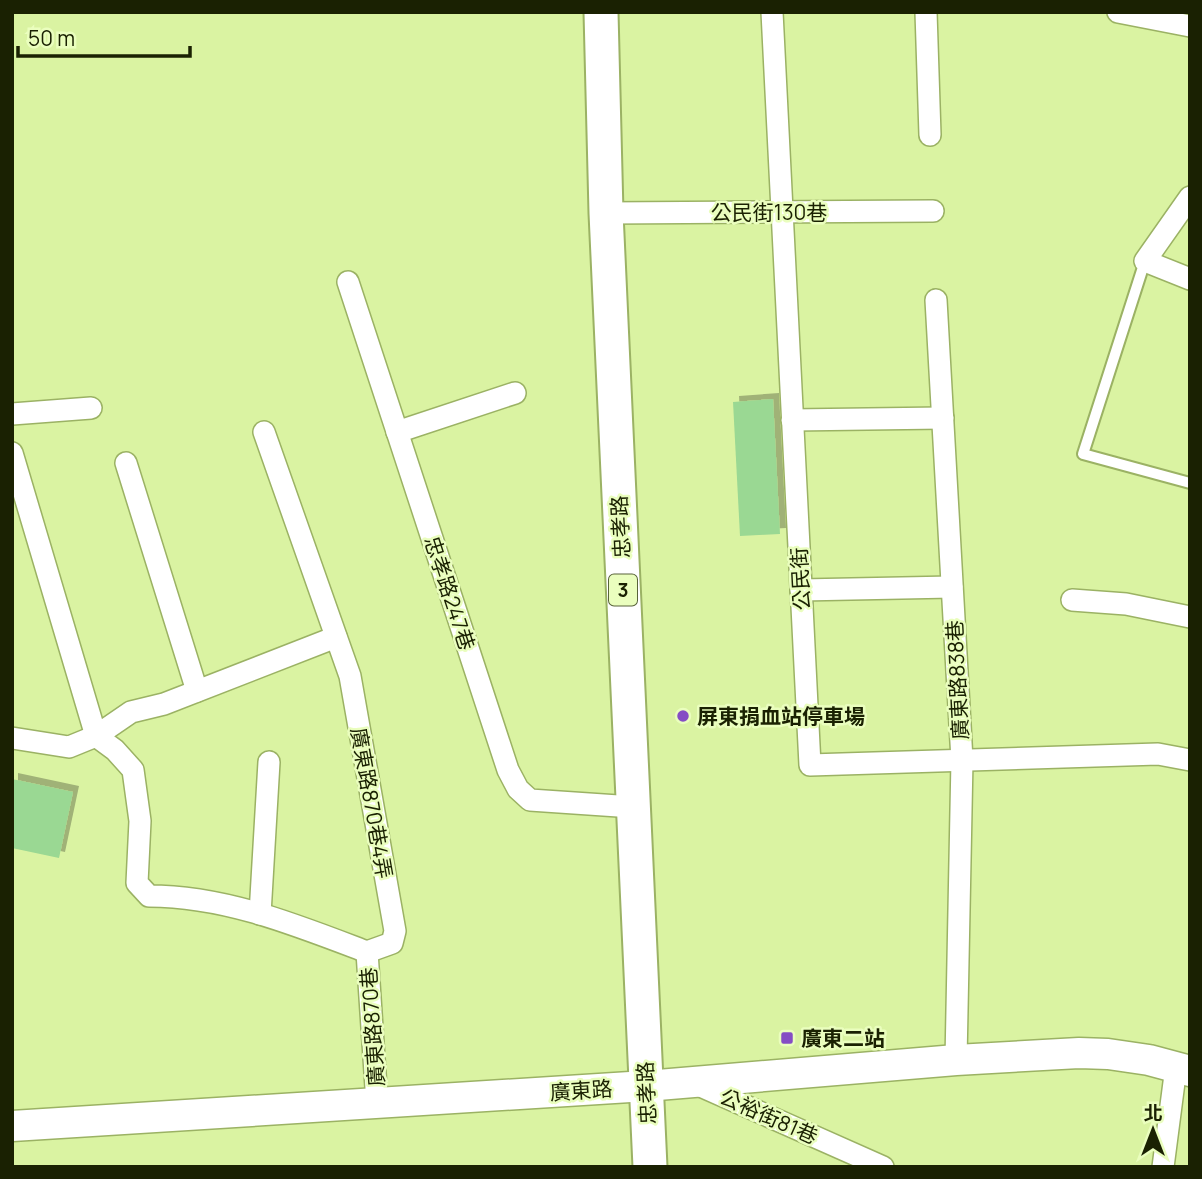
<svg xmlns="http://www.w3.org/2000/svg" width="1202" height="1179" viewBox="0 0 1202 1179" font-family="Manrope,'Noto Sans TC',sans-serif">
<defs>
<filter id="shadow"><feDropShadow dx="6" dy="-6" stdDeviation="0" flood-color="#0004"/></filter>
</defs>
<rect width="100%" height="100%" fill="#daf3a2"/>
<!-- building -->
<g fill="#9ad893" filter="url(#shadow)">
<polygon points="773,399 780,534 740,536 733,402"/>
<polygon points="12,779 73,792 59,858 12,848"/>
</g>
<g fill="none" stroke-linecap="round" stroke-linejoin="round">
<defs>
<polyline id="lane" points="1145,261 1083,454 1190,483"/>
<g id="street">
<polyline points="772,12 810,765 1158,754 1190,760"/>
<polyline points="926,12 930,135"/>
<polyline points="1118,12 1190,26"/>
<polyline points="1190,197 1145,261 1190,279"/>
<polyline points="606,213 933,211"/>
<polyline points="348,282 508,770 518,789 530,800 633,807"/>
<polyline points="936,300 962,760 956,1060"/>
<polyline points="12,414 91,408"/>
<polyline points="792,420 943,418"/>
<polyline points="264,432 350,676 395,931 392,943 367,952"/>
<polyline points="397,432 515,393"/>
<polyline points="12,453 96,736"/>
<polyline points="126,463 197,691"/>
<polyline points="801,590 952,587"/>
<polyline points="1072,600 1126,604 1190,617"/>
<path d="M96 736 115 750 133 770 140 821 137 883 149 896C225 896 296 925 367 952"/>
<polyline points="12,738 69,747 96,736 131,712 164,704 336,637"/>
<polyline points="260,914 269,762"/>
<polyline points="367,952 377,1103"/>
<polyline points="696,1084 883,1167"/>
<polyline points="1163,1167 1176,1067"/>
</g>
<polyline id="secondary" points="12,1126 646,1086 956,1060 1079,1053 1108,1054 1149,1060 1190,1071"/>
<polyline id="primary" points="601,12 606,213 650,1167"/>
</defs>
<!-- lane casing -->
<use href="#lane" stroke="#9bb264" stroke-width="14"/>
<!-- street casing -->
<use href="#street" stroke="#9bb264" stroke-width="24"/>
<!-- secondary casing -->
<use href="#secondary" stroke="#9bb264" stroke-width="33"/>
<!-- primary casing -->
<use href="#primary" stroke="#9bb264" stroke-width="37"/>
<!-- lane -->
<use href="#lane" stroke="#fff" stroke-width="10"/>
<!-- street -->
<use href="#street" stroke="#fff" stroke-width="21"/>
<!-- secondary -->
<use href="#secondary" stroke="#fff" stroke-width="30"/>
<!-- primary -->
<use href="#primary" stroke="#fff" stroke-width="33"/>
</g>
<!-- markers -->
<g fill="#854dc4" stroke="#eafebe" stroke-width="2.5">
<circle cx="683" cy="716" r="7"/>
<rect x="780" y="1031" width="14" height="14" rx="3.5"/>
</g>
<g text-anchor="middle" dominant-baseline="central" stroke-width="5" stroke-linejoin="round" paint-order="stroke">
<!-- shield labels -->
<rect fill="#eafebe" stroke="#58633a" stroke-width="2" x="609" y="574.5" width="28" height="31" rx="5"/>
<g font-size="19" font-weight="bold" fill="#1a2102">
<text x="623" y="590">3</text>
</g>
<!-- street labels -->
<g font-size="21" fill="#1a2102" stroke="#eafebe">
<text x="769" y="212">公民街130巷</text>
<text transform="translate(620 527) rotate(-93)">忠孝路</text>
<text transform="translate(800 579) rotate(-93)">公民街</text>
<text transform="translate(450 593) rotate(72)">忠孝路247巷</text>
<text transform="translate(957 680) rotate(-93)">廣東路838巷</text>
<text transform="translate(372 803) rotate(80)">廣東路870巷4弄</text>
<text transform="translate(372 1027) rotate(-94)">廣東路870巷</text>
<text transform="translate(581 1090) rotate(-4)">廣東路</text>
<text transform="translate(646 1093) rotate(-93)">忠孝路</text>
<text transform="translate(769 1116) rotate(24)">公裕街81巷</text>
</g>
<!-- poi labels -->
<g font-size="21" font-weight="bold" fill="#1a2102" stroke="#eafebe" text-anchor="start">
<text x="697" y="716">屏東捐血站停車場</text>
<text x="801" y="1038">廣東二站</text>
</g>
</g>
<!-- border -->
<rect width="1202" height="1179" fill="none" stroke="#1a2102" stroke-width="28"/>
<!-- north arrow -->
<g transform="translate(1153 1130)" stroke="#eafebe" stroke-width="5" paint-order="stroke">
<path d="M0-5L12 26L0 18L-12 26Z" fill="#1a2102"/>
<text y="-10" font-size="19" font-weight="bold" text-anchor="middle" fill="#1a2102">北</text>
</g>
<!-- scale -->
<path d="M18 46v10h172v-10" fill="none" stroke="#1a2102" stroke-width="3.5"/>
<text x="28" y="46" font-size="21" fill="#1a2102" stroke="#eafebe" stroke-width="5" paint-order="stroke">50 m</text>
</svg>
